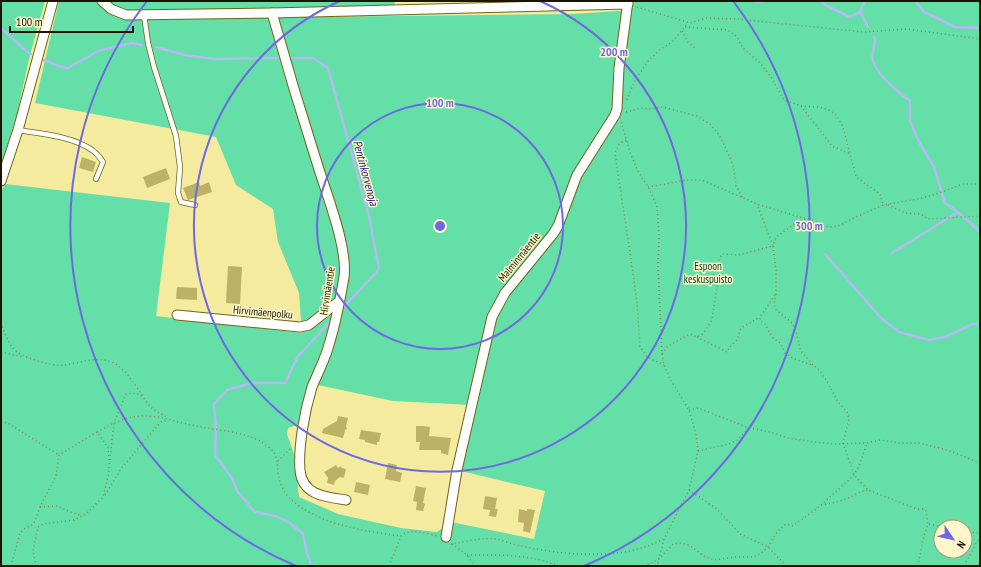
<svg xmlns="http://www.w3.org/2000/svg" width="981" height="567" viewBox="0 0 981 567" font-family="'PT Sans Narrow',sans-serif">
<rect width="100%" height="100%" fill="#f5eb9e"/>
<!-- green -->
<g fill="#64dfa7" fill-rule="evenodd">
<polygon points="1,1 45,1 29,59 17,114 1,167"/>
<path d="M59 1H96L102 7 124 19 573 14 632 10 634 1H980V566H1V191L5 184 170 203 156 316 301 333V321L299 293 278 242 273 209 236 185 216 137 35 103ZM318 385 393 401 472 405 457 470 545 491 534 539 451 522 437 532 401 528 338 514 299 497 295 457 287 434 288 428 299 424 304 400ZM941 527H965V551H941Z"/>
<polygon points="106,1 394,1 395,5 272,10 126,11"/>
</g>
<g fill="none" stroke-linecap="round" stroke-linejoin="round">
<!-- stream -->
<g stroke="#b5b9f4" stroke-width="2.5">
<polyline points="754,1 756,2 766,1"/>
<polyline points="821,1 825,5 850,17 860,12 865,1"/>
<polyline points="915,1 924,12 955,27 980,28"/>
<polyline points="860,12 868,27"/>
<polyline points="1,28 26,51 31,54"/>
<path d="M874 37 875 39C875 45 871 56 873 61 877 75 899 93 910 101V121L919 142 934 167 945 203 958 212 980 232"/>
<polyline points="156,47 184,55 215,59 278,58"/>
<polyline points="292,58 313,58 328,68 369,216 379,269 342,309"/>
<polyline points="44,60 62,67 68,68 98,51 131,43 142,45"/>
<polyline points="892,253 958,212"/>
<polyline points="825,254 881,318 899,332 929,340 945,337 973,324 980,325"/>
<polyline points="312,566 307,554 303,534 290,523 276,516 255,512 237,491 232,478 215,455 216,430 214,404 227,390 251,383 285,383 298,356 330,322"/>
</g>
</g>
<!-- building -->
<g fill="#bcb167">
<polygon points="82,157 96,162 93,172 79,168"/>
<polygon points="166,168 170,179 147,188 143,177"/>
<polygon points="199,182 200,186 209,182 212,192 188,200 183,188"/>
<polygon points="228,266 242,267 240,304 226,303"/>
<polygon points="177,287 197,288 197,300 176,299"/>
<polygon points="338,416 348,418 346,426 347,429 345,430 343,438 322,433 323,429 337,421"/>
<polygon points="416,426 423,426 430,427 429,436 451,438 448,455 441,453 441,450 419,450 420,442 416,442"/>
<polygon points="361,430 381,433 379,442 377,442 377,445 365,442 365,440 359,439"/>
<polygon points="388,463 397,465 396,471 402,473 400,482 385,479"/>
<polygon points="336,465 338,468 341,466 342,468 346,469 344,478 340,477 335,481 334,485 327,483 328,478 324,472"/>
<polygon points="356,482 370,485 368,495 354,492"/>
<polygon points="416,486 426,488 423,503 425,504 423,511 416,510 417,502 413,501"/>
<polygon points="485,496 497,498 495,509 498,509 496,517 489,516 490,510 483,509"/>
<polygon points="519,509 527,511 527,509 535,510 530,533 523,531 524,523 518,522"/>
</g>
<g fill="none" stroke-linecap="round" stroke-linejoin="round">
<defs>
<g id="service">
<polyline points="144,15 148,43 154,67 176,136 180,167 178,193 181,202 195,205"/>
<path d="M18 130C42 134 72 136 92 150 97 153 100 158 103 162L96 179"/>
</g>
<g id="minor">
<polyline points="102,1 111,9 126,15 272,13 628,4"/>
<path d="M272 13C286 63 301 113 317 163 326 193 348 247 344 277 340 301 335 327 327 351 323 363 317 375 312 387 305 410 298 446 300 470 302 495 325 497 346 500"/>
<polyline points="1,181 18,130 53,1"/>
<polyline points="177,315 300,327 309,325 338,302"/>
<polyline points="446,537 457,470 492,317 505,293 553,234 558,226 577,175 615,115 617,109 619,68 628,1"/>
</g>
</defs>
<!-- service casing -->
<use href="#service" stroke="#706515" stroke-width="6"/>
<!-- minor casing -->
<use href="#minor" stroke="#706515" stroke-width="11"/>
<!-- path -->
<g stroke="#8c8452" stroke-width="1.5" stroke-dasharray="1 3" stroke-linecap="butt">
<polyline points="637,7 690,23 706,18 736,19 864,32 907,29 980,39"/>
<polyline points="685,27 728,30 737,37 742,47 760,63 771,77 784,100 801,106 832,146 850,154 856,177 880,194 883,205"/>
<polyline points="682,31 688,42 695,48"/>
<polyline points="627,100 634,82 649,60 661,49 673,41 688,23"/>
<path d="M801 106C809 107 818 106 826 109 844 115 845 138 850 154"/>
<polyline points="626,112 641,108 651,109 662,107 666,108 697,116 711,125 721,138 731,160 734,170 736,186 742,197"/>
<polyline points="621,122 631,155 638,171 648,187 657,206 659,235 658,266 662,354 664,365 670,379 689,410 696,434 698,451 689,490 664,539 657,566"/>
<polyline points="626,140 619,144 615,154 631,259 637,303 640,347 647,357 664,365"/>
<polyline points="648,187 687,180 702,180 757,204 806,219"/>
<polyline points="888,205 905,213 921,214 928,219 980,216"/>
<polyline points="775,295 760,317 760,321 765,324 772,337 780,343 785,353 792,358 812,365"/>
<path d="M1 323C4 331 7 341 13 348 19 357 53 367 64 365 80 363 96 356 112 362 126 369 134 384 143 396"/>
<polyline points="697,337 727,352 732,344 737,340 741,328 760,317"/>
<polyline points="1,352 23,357"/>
<polyline points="662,354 668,346 690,334 697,337 703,334 712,320 717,286 713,271 722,254 738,255 773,246 757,204"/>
<polyline points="689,410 698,408 749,428 774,433 787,438 815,442 836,444 867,443 880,440 899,443 920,443 950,451 980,463"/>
<polyline points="1,421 9,424 59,455"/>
<path d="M97 432C108 426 120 419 133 417 156 413 174 422 196 426 216 430 238 431 258 440 262 442 269 447 272 450 278 457 277 465 278 473 280 486 285 495 295 503 325 526 365 531 401 536"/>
<polyline points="698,451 729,444 737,440 749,428"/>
<polyline points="278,461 291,448"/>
<polyline points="689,490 717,509 740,534 768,547 786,566"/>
<polyline points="105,495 121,469 145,440 161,422 168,420"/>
<path d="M821 505C832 503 843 501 853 496 859 493 861 491 868 490"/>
<polyline points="40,507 57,506 73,513 80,515"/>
<polyline points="929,524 943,527"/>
<polyline points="965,531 980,534"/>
<path d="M451 544C465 542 482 537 496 539 503 540 510 544 517 545 560 555 623 562 663 539"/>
<polyline points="452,544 467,555 475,566"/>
<path d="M467 555C498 555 529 554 559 566"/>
<polyline points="11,566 20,533 24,529 32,525 35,521 40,507 56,476 59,455 97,432 108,447 109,460"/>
<path d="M36 566 33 551 38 527 43 524 74 520 87 513 103 497 108 477 114 423 126 394C145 391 142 400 154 410 158 413 164 415 168 418"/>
<path d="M389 566 401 536C409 527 427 534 438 536"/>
<polyline points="644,566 658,560 673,544 680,543 689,545 704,556 714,560 735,557 753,557 760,554 768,547 775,535 780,529 786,524 793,526 820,506 854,475 859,466 867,443"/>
<polyline points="918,566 923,539 928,524 926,511 923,509 917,509 868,490 854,475 843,443 849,419 847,412 838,402 825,378 819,370 813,365 800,350 797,334 792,323 776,310 774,304 776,294 776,270 773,246 776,237 797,222 806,219 813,220 820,224 829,227 838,226 854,218 883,205 923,198 945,191 962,184 980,184"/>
<polyline points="966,566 966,562 980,536"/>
</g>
<!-- service -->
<use href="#service" stroke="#fff" stroke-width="4.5"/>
<!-- minor -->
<use href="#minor" stroke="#fff" stroke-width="9"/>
</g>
<!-- distance rings -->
<g fill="none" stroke="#6e69e3" stroke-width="2">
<circle cx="440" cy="226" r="123"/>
<path d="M540 1A246 246 0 1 1 340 1"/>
<path d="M296 566A369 369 0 0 1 147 1M733 1A369 369 0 0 1 584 566"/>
</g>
<g text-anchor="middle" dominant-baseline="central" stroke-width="3" stroke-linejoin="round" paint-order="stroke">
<!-- street labels -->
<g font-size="11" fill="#1a1500" stroke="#fdf7cb">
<text transform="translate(519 257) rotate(-51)">Malminmäentie</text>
<text transform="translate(327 291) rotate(-81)">Hirvimäentie</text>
<text transform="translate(263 312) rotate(5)">Hirvimäenpolku</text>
</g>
<!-- park labels -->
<g font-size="11" fill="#003823" stroke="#fdf7cb">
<text x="708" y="266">Espoon<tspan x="708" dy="13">keskuspuisto</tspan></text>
</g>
<!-- water labels -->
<g font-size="12" font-style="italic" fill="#33208e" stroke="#fdf7cb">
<text transform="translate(366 173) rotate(75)">Pentinkorvenoja</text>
</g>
</g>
<circle cx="440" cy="226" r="6" fill="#6e69e3" stroke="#fdf7cb" stroke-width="2"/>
<g font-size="12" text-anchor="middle" font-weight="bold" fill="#6e69e3" stroke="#fdf7cb" stroke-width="3" stroke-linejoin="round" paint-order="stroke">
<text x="614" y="56">200 m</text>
<text x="440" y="107">100 m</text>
<text x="809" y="230">300 m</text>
</g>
<!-- border -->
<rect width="981" height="567" fill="none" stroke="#1a1500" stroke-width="4"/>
<!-- north arrow -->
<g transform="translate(953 539) rotate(124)"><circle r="19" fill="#fdf7cb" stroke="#a29d7a"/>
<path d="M0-3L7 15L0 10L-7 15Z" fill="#6e69e3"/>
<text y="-6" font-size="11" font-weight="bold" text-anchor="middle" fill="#1a1500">N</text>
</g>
<!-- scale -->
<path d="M10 26v6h123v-6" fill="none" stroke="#1a1500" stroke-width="2"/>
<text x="16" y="26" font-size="12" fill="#1a1500" stroke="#fdf7cb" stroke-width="3" paint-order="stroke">100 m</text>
</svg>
